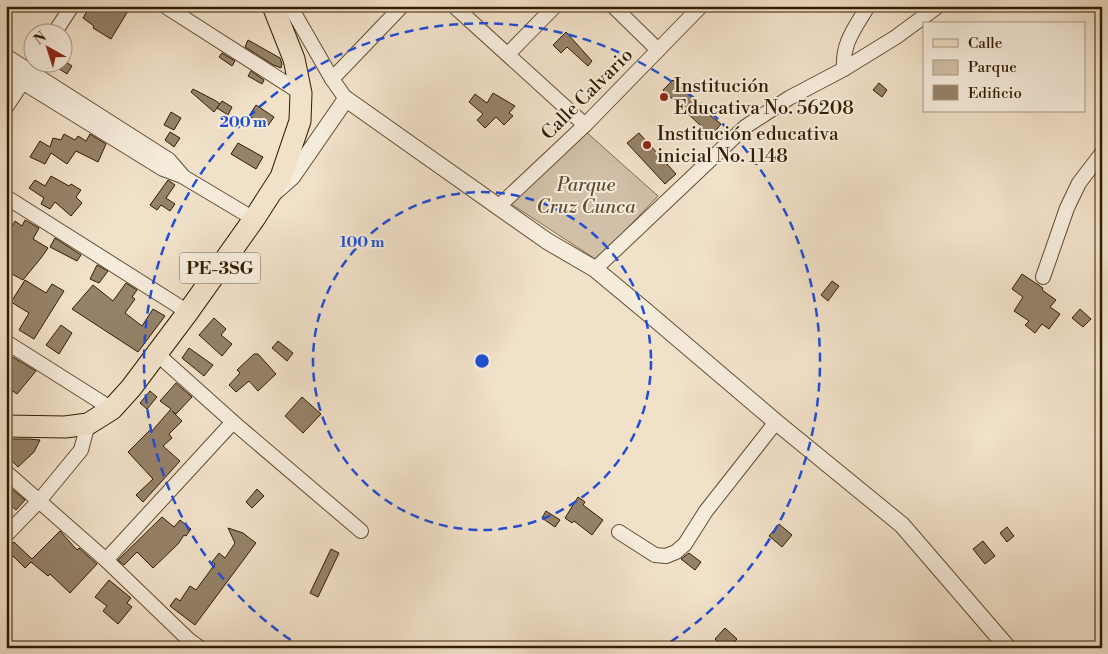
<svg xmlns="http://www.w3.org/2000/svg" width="1108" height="654" viewBox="0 0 1108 654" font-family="'Libre Bodoni',serif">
<rect width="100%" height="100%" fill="#f1e1c9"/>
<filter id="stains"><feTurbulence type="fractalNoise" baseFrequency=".004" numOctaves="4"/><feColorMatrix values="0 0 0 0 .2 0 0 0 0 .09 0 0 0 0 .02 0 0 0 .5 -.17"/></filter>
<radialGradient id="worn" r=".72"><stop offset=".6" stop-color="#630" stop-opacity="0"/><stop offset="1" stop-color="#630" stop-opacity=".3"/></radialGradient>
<!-- green -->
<polygon fill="#d1c0a7" stroke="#826e54" points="584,130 658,196 597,260 508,202"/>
<!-- building -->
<g fill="#958269" stroke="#321c00">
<polygon points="90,6 131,6 111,39 93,28 94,26 83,18"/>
<polygon points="566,32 592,61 588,66 567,47 561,53 553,45"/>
<polygon points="248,40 280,58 282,64 281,68 273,65 245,47"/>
<polygon points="222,53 235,61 232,66 219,57"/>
<polygon points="49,62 66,62 72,66 67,74"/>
<polygon points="251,71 264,80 262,84 248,76"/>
<polygon points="673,80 711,116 721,124 708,140 698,132 702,127 663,90"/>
<polygon points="879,83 887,90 882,97 873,90"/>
<polygon points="193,89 216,101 220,104 214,112 191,92"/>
<polygon points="493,93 515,106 509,113 513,116 504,125 496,117 485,128 477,120 483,114 469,102 475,94 487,103"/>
<polygon points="222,101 232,107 228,115 217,108"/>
<polygon points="256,105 274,117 267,127 249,116"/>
<polygon points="171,112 181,118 174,130 164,125"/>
<polygon points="170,132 180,138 174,147 165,140"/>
<polygon points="639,133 676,174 665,184 627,143"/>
<polygon points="64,134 75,140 78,136 86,141 90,134 106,144 98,162 76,151 67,164 51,153 45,164 30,157 40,141 50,147 53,138 61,140"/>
<polygon points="238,143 263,157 256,169 231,154"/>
<polygon points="51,176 69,186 71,184 81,190 76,197 82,203 71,216 55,202 50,209 41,204 44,198 29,188 35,180 45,186"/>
<polygon points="168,180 175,185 166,198 175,204 170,211 161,205 157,210 150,205"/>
<polygon points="25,220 39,228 33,239 48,248 41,258 23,280 6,271 6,248 11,240 7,237 15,221 22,226"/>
<polygon points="55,238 81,255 77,261 50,247"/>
<polygon points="97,265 108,271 99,283 90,279"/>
<polygon points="1022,274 1043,288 1042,290 1056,300 1050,307 1060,314 1049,329 1042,324 1035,333 1025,325 1029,321 1014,311 1023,297 1012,289"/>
<polygon points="25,280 46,293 52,284 64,291 34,339 19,330 29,313 11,302"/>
<polygon points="832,281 839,286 828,301 821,295"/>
<polygon points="126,283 137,290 132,297 135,299 125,313 142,326 153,309 165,316 138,352 72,309 93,285 113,301"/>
<polygon points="1080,309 1091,319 1083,327 1072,318"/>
<polygon points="214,318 226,329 221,335 232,344 222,356 199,335"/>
<polygon points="61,325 72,333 59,354 46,345"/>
<polygon points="278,341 293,353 287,361 272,348"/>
<polygon points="189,348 213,365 204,376 182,358"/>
<polygon points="6,353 36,371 17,394 13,391 6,400"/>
<polygon points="254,354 258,354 276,374 258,391 249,381 236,392 229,385 240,373 237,370"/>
<polygon points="176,383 192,397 176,414 172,411 182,421 169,434 172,438 163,446 180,461 143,502 136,495 153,479 128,452 150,430 152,431 171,409 160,401"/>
<polygon points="150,391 157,397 147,409 140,403"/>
<polygon points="302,397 321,414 303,433 285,416"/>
<polygon points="9,439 28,439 40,440 34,452 18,467 6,455 6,444 8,445"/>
<polygon points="6,484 25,500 16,510 6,501"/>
<polygon points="257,489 264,496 252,508 246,502"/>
<polygon points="578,497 585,502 583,505 603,520 592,535 574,521 572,523 565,518"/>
<polygon points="546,511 560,520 555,527 542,518"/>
<polygon points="162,517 174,527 180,520 191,529 186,536 184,535 178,544 153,568 137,552 124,565 118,560"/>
<polygon points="779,524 792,535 782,547 769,536"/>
<polygon points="1007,527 1014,536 1007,542 1000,533"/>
<polygon points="228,528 243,533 256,543 195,625 170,606 176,598 180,601 190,586 196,590 215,564 212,562 219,553 225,558 235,543"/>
<polygon points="60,531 77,550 79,548 97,564 70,593 50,574 48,576 31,562 25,568 13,556 11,558 6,553 6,550 14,542 32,559"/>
<polygon points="983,541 995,556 985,564 973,549"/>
<polygon points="331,549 339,553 318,597 310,593"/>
<polygon points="689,553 701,562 695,570 681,559"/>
<polygon points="109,580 131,598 127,603 132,607 118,624 103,611 107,606 95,597"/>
<polygon points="725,628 737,639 728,648 724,648 715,639"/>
</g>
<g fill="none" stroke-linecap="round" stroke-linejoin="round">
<defs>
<g id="minor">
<polyline points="165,6 301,93"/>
<polyline points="290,6 332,79 346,99"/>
<polyline points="454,6 585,125"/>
<polyline points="613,6 658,50"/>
<polyline points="55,32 72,6"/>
<polyline points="508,54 555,6"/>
<polyline points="6,56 169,160 182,175"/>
<path d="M844 69C842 43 855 28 868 6"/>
<polyline points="6,72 163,169 182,176 254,219"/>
<polyline points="332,79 402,6"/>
<polyline points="6,107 36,62"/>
<polyline points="6,197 188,312"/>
<polyline points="498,207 585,125 701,6"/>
<polyline points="595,269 745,127 789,98 844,69 896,37 938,6"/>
<polyline points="1043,277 1067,208 1079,183 1102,153"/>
<polyline points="6,342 112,409"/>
<polyline points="156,353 233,422 361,531"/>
<polyline points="6,472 106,560 189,640 200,648"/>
<polyline points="619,532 655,555 666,556 676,552 685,544 706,511 776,422"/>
<polyline points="6,535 39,501 81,450 88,424"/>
<polyline points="106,560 233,422"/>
</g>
<polyline id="tertiary" points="276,191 292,177 346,99 547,241 595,269 648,313 776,422 902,525 1008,648"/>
<polyline id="primary" points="6,426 65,427 88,424 112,409 131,388 188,312 254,219 281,177 300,121 301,93 294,59 273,6"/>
</defs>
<!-- minor casing -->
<use href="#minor" stroke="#624d32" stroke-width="16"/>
<!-- tertiary casing -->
<use href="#tertiary" stroke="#624d32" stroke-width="18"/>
<!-- primary casing -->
<use href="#primary" stroke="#321c00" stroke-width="23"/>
<!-- minor -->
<use href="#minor" stroke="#f6ecdc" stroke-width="14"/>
<!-- tertiary -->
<use href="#tertiary" stroke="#f6ecdc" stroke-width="16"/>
<!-- primary -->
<use href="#primary" stroke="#f1e1c9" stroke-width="21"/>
</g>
<!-- distance rings -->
<g fill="none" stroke="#1d4ed8" stroke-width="2.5" stroke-dasharray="9 6">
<circle cx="482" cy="361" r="169"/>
<path d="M303 648A338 338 0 1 1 661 648"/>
</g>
<!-- markers -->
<g fill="#8f2418" stroke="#f6ecdc" stroke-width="2">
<circle cx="664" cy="97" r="5"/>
<circle cx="647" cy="145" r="5"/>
</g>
<g text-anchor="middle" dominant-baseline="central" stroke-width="4" stroke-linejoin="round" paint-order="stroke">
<!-- shield labels -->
<rect fill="#f6ecdc" stroke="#6d5a42" stroke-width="1" x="180" y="252.5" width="80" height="31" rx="4"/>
<g font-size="18" font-weight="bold" fill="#321c00">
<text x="220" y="268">PE-3SG</text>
</g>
<!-- poi labels -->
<g font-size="19" fill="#321c00" stroke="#f6ecdc" text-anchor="start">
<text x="674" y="86">Institución<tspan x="674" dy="22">Educativa No. 56208</tspan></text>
<text x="657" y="134">Institución educativa<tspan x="657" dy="22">inicial No. 1148</tspan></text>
</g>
<!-- street labels -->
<g font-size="19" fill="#321c00" stroke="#f6ecdc">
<text transform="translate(587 94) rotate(-45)">Calle Calvario</text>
</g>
<!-- park labels -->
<g font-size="19" font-style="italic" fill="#624d32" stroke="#f6ecdc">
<text x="586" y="185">Parque<tspan x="586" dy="22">Cruz Cunca</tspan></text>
</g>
</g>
<circle cx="482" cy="361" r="8" fill="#1d4ed8" stroke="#f6ecdc" stroke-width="2.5"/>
<g font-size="15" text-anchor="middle" font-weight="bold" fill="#1d4ed8" stroke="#f6ecdc" stroke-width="4" stroke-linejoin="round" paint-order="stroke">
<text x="243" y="127">200 m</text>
<text x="362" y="247">100 m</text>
</g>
<!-- margin -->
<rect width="1108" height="654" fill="none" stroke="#f1e1c9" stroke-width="25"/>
<rect x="8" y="8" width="1093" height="639" fill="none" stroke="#321c00" stroke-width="2.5"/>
<rect x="12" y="12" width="1083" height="629" fill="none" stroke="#321c00"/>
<!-- legend -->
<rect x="923" y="22" width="162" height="90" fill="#f6ecdc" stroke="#a89984"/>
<rect x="933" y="39" width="25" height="8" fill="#f1e1c9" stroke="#a89984"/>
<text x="968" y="48" font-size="15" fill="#321c00">Calle</text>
<rect x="933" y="60" width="25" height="15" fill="#d1c0a7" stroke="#a89984"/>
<text x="968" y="72" font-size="15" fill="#321c00">Parque</text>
<rect x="933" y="85" width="25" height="15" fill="#958269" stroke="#a89984"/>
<text x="968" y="98" font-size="15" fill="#321c00">Edificio</text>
<!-- north arrow -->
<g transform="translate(48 48) rotate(321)"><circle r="24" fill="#f6ecdc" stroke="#a89984"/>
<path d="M0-4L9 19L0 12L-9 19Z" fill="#8f2418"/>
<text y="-8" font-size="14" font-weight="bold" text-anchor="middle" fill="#321c00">N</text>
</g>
<rect width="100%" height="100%" filter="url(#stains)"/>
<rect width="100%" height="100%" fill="url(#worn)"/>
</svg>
